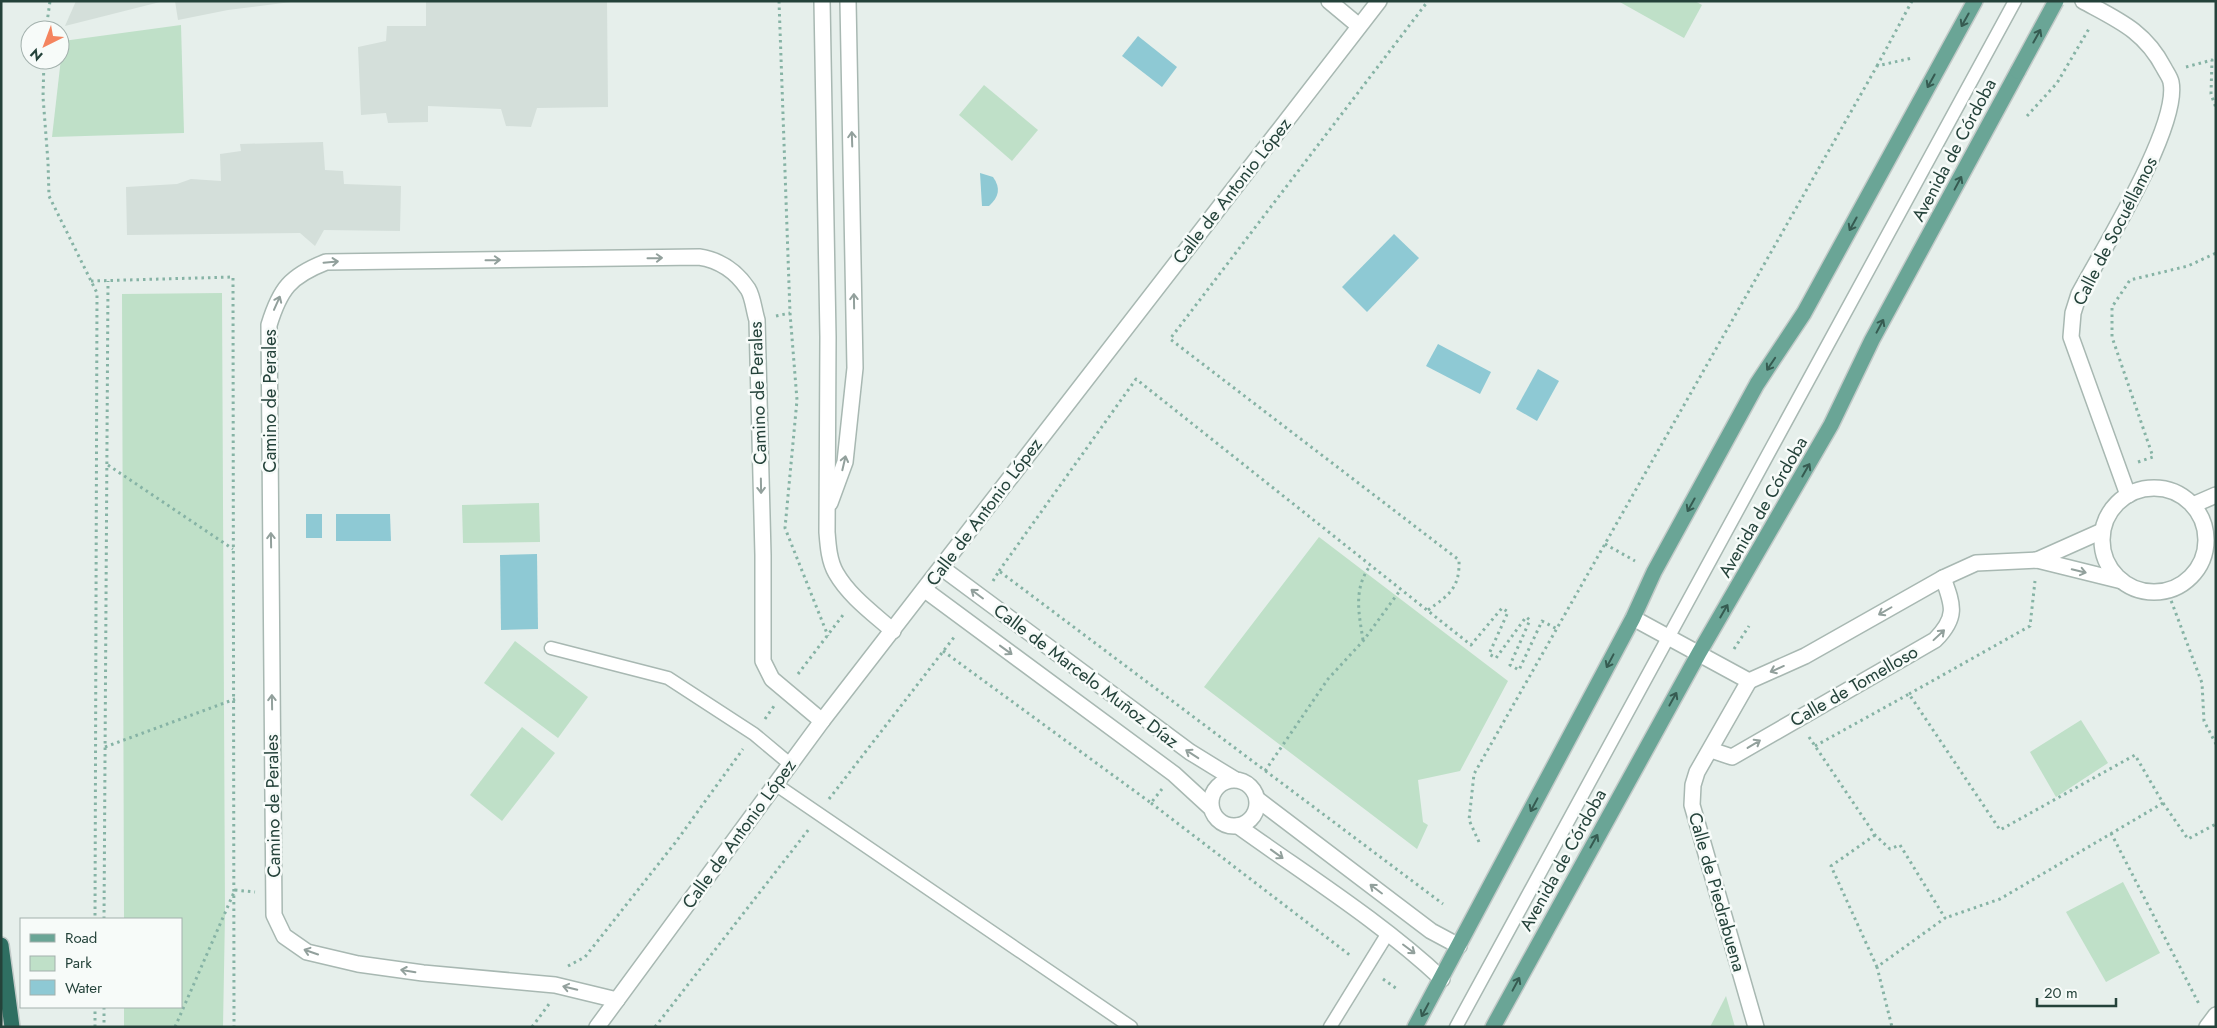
<svg xmlns="http://www.w3.org/2000/svg" width="2217" height="1028" viewBox="0 0 2217 1028" font-family="Jost,sans-serif">
<rect width="100%" height="100%" fill="#e6efeb"/>
<!-- built -->
<g fill="#d4dfda">
<polygon points="76,1 164,1 65,26"/>
<polygon points="175,1 299,1 228,10 178,20"/>
<polygon points="426,1 607,1 608,107 537,108 531,127 506,126 501,109 428,106 428,122 388,123 386,113 361,115 358,47 386,41 387,26 426,26"/>
<polygon points="323,142 325,170 343,171 344,184 401,186 400,231 324,230 315,246 300,233 127,235 126,187 177,184 191,179 221,181 220,154 241,151 240,144"/>
</g>
<!-- green -->
<g fill="#bfe0c8">
<polygon points="1618,1 1695,1 1702,5 1684,38"/>
<polygon points="181,25 184,133 52,137 63,41"/>
<polygon points="984,85 1038,130 1012,161 959,115"/>
<polygon points="222,293 225,915 223,1027 124,1027 124,1007 181,1007 181,919 124,919 122,294"/>
<polygon points="539,503 540,542 463,543 462,505"/>
<polygon points="1319,537 1508,681 1460,771 1418,780 1423,822 1428,825 1417,849 1204,687"/>
<polygon points="515,641 588,697 558,738 484,683"/>
<polygon points="2081,720 2108,763 2056,797 2030,752"/>
<polygon points="522,727 555,753 502,821 470,795"/>
<polygon points="2123,882 2160,953 2106,982 2066,912"/>
<polygon points="1726,996 1735,1027 1710,1027"/>
</g>
<!-- water -->
<g fill="#8ec9d4">
<polygon points="1138,36 1177,67 1162,87 1122,56"/>
<path d="M980 173 993 177C1001 188 999 197 989 206H982Z"/>
<polygon points="1394,234 1419,258 1367,312 1342,287"/>
<polygon points="1438,344 1491,372 1480,394 1426,366"/>
<polygon points="1538,369 1559,381 1537,421 1516,409"/>
<rect x="306" y="514" width="16" height="24"/>
<polygon points="336,514 390,514 391,541 336,541"/>
<polygon points="537,554 538,629 501,630 500,555"/>
</g>
<g fill="none" stroke-linecap="round" stroke-linejoin="round">
<defs>
<g id="service">
<polyline points="551,648 668,678 754,734 790,764"/>
<polyline points="775,784 1131,1027"/>
<polyline points="1330,1027 1388,933"/>
<polyline points="1456,1027 2015,1"/>
</g>
<g id="minor">
<path d="M822 1 828 337 827 532C828 545 829 561 836 573 849 596 874 614 893 631"/>
<polyline points="1329,1 1359,26"/>
<path d="M2083 1C2118 20 2145 31 2164 68 2166 72 2170 77 2171 82 2180 126 2102 251 2079 294L2073 313 2071 337 2128 495"/>
<circle cx="2154" cy="540" r="52"/>
<polyline points="830,503 845,462 855,368 848,1"/>
<polyline points="2193,505 2216,495"/>
<polyline points="2037,560 2102,531"/>
<polyline points="942,568 1190,752 1234,779"/>
<polyline points="925,590 1174,774 1211,808"/>
<polyline points="1633,618 1749,681"/>
<polyline points="1749,681 1805,656 1943,578 1976,563 2037,560 2122,581"/>
<polyline points="1749,681 1697,772 1693,785 1692,805 1756,1027"/>
<path d="M1711 750 1732 757 1935 640C1958 617 1953 605 1943 578"/>
<circle cx="1234" cy="803" r="23"/>
<polyline points="1257,799 1431,931 1459,946"/>
<path d="M1238 826C1306 875 1380 921 1442 979"/>
<path d="M617 1000 555 985 423 973 358 964 307 952 284 936 274 915 269 325C280 289 290 276 326 262L699 257C719 260 736 271 748 289 753 297 754 311 757 320L763 555V661L772 679 822 721"/>
<polyline points="2207,1027 2216,1015"/>
</g>
<polyline id="tertiary" points="597,1027 822,721 1379,1"/>
<g id="primary">
<polyline points="1415,1027 1633,618 1654,572 1757,384 1804,313 1975,1"/>
<polyline points="1493,1027 1699,653 1831,425 1872,340 2018,71"/>
</g>
<polyline id="motorway" points="1,945 12,1027"/>
</defs>
<!-- service casing -->
<use href="#service" stroke="#a8b8b2" stroke-width="15"/>
<!-- minor casing -->
<use href="#minor" stroke="#a8b8b2" stroke-width="18"/>
<!-- tertiary casing -->
<use href="#tertiary" stroke="#a8b8b2" stroke-width="18"/>
<!-- primary casing -->
<use href="#primary" stroke="#c2cac8" stroke-width="18"/>
<!-- motorway casing -->
<use href="#motorway" stroke="#c2cac8" stroke-width="18"/>
<!-- path -->
<g stroke="#86b3a5" stroke-width="3" stroke-dasharray="2.5 4" stroke-linecap="butt">
<polyline points="779,1 790,313 797,400 785,528 828,636"/>
<polyline points="46,30 50,1"/>
<polyline points="44,60 43,97 48,162 49,196 97,293 95,919"/>
<polyline points="1877,66 1912,1"/>
<polyline points="2186,67 2212,60 2211,94 2216,108"/>
<polyline points="2027,116 2057,83 2090,27"/>
<polyline points="91,281 233,277 234,1027"/>
<polyline points="776,316 790,313"/>
<polyline points="2138,462 2153,457 2112,337 2112,307 2130,280 2188,266 2216,253"/>
<polyline points="108,465 233,549"/>
<polyline points="1605,544 1635,561"/>
<polyline points="999,571 1136,379 1471,645 1502,608 1508,612 1489,654 1496,658 1526,617 1530,620 1510,665 1519,670 1542,621 1557,629"/>
<polyline points="993,581 999,571 1443,904"/>
<polyline points="2163,592 2169,595 2202,683 2204,721 2216,744"/>
<path d="M1428 610C1449 595 1460 588 1459 560L1170 339 1428 1"/>
<path d="M1363 640C1359 614 1353 589 1370 566"/>
<polyline points="1734,649 1749,626"/>
<polyline points="943,651 1151,803 1162,789"/>
<polyline points="798,674 843,615"/>
<polyline points="1909,694 2030,626 2035,581"/>
<polyline points="765,719 774,706"/>
<polyline points="1809,737 1875,835 1890,849 1900,845 1945,918 1877,967 1892,1027"/>
<polyline points="1815,746 1909,694 2000,830 2135,755 2163,803 2000,899 1945,918"/>
<polyline points="105,747 235,699"/>
<polyline points="1265,771 1328,679 1363,641 1401,589"/>
<polyline points="829,799 955,636"/>
<polyline points="1151,803 1351,956"/>
<polyline points="2163,803 2188,839 2216,824"/>
<polyline points="2111,833 2199,1004"/>
<polyline points="1875,835 1831,866 1877,967"/>
<polyline points="1479,842 1469,820 1474,774 1877,66 1912,58"/>
<polyline points="104,919 108,281"/>
<polyline points="568,966 585,957 675,843 743,749"/>
<polyline points="1383,979 1397,989"/>
<polyline points="104,1007 104,1027"/>
<polyline points="95,1027 95,1007"/>
<polyline points="175,1027 235,890 255,892"/>
<polyline points="532,1027 549,1004"/>
<polyline points="655,1027 809,829"/>
</g>
<!-- service -->
<use href="#service" stroke="#fff" stroke-width="12"/>
<!-- minor -->
<use href="#minor" stroke="#fff" stroke-width="15"/>
<!-- tertiary -->
<use href="#tertiary" stroke="#fff" stroke-width="15"/>
<!-- primary -->
<use href="#primary" stroke="#6aa596" stroke-width="15"/>
<!-- motorway -->
<use href="#motorway" stroke="#2f6f62" stroke-width="15"/>
<defs>
<polyline id="primary-bridge" points="2018,71 2056,1"/>
</defs>
<!-- primary-bridge casing -->
<use href="#primary-bridge" stroke="#c2cac8" stroke-width="18" stroke-linecap="butt"/>
<!-- primary-bridge -->
<use href="#primary-bridge" stroke="#6aa596" stroke-width="15"/>
</g>
<!-- one-way arrows -->
<defs><path id="oneway-shaft" d="M-6 0H5M1.5-3L5.5 0L1.5 3" fill="none" stroke-width="1.6" stroke-linecap="round" stroke-linejoin="round" transform="scale(1.25)"/></defs>
<g stroke="#365b51">
<use href="#oneway-shaft" transform="translate(1965 20) rotate(119)"/>
<use href="#oneway-shaft" transform="translate(2037 36) rotate(-61)"/>
<use href="#oneway-shaft" transform="translate(1931 81) rotate(119)"/>
<use href="#oneway-shaft" transform="translate(1958 183) rotate(-62)"/>
<use href="#oneway-shaft" transform="translate(1853 224) rotate(119)"/>
<use href="#oneway-shaft" transform="translate(1880 326) rotate(-62)"/>
<use href="#oneway-shaft" transform="translate(1771 364) rotate(124)"/>
<use href="#oneway-shaft" transform="translate(1806 470) rotate(-60)"/>
<use href="#oneway-shaft" transform="translate(1691 505) rotate(119)"/>
<use href="#oneway-shaft" transform="translate(1724 611) rotate(-60)"/>
<use href="#oneway-shaft" transform="translate(1610 661) rotate(118)"/>
<use href="#oneway-shaft" transform="translate(1673 699) rotate(-61)"/>
<use href="#oneway-shaft" transform="translate(1534 805) rotate(118)"/>
<use href="#oneway-shaft" transform="translate(1594 841) rotate(-61)"/>
<use href="#oneway-shaft" transform="translate(1516 984) rotate(-62)"/>
<use href="#oneway-shaft" transform="translate(1425 1010) rotate(118)"/>
</g>
<g stroke="#92a09c">
<use href="#oneway-shaft" transform="translate(852 139) rotate(-92)"/>
<use href="#oneway-shaft" transform="translate(655 258) rotate(-1)"/>
<use href="#oneway-shaft" transform="translate(493 260) rotate(-1)"/>
<use href="#oneway-shaft" transform="translate(331 262) rotate(-5)"/>
<use href="#oneway-shaft" transform="translate(854 301) rotate(-91)"/>
<use href="#oneway-shaft" transform="translate(277 303) rotate(-66)"/>
<use href="#oneway-shaft" transform="translate(844 463) rotate(-77)"/>
<use href="#oneway-shaft" transform="translate(761 486) rotate(89)"/>
<use href="#oneway-shaft" transform="translate(271 540) rotate(-91)"/>
<use href="#oneway-shaft" transform="translate(2079 571) rotate(14)"/>
<use href="#oneway-shaft" transform="translate(977 594) rotate(-143)"/>
<use href="#oneway-shaft" transform="translate(1885 611) rotate(150)"/>
<use href="#oneway-shaft" transform="translate(1939 635) rotate(-43)"/>
<use href="#oneway-shaft" transform="translate(1006 650) rotate(36)"/>
<use href="#oneway-shaft" transform="translate(1777 669) rotate(156)"/>
<use href="#oneway-shaft" transform="translate(272 702) rotate(-91)"/>
<use href="#oneway-shaft" transform="translate(1754 744) rotate(-31)"/>
<use href="#oneway-shaft" transform="translate(1192 754) rotate(-147)"/>
<use href="#oneway-shaft" transform="translate(1277 854) rotate(36)"/>
<use href="#oneway-shaft" transform="translate(1376 889) rotate(-143)"/>
<use href="#oneway-shaft" transform="translate(1409 949) rotate(37)"/>
<use href="#oneway-shaft" transform="translate(311 952) rotate(-161)"/>
<use href="#oneway-shaft" transform="translate(408 971) rotate(-171)"/>
<use href="#oneway-shaft" transform="translate(570 988) rotate(-166)"/>
</g>
<g text-anchor="middle" dominant-baseline="central" stroke-width="5" stroke-linejoin="round" paint-order="stroke">
<!-- street labels -->
<g font-size="18" fill="#24423a" stroke="#f7fbf9">
<text transform="translate(1954 150) rotate(-62)">Avenida de Córdoba</text>
<text transform="translate(1232 191) rotate(-52)">Calle de Antonio López</text>
<text transform="translate(2115 231) rotate(-63)">Calle de Socuéllamos</text>
<text transform="translate(758 393) rotate(-92)">Camino de Perales</text>
<text transform="translate(270 401) rotate(-90)">Camino de Perales</text>
<text transform="translate(1763 507) rotate(-60)">Avenida de Córdoba</text>
<text transform="translate(984 512) rotate(-53)">Calle de Antonio López</text>
<text transform="translate(1086 676) rotate(37)">Calle de Marcelo Muñoz Díaz</text>
<text transform="translate(1854 686) rotate(-30)">Calle de Tomelloso</text>
<text transform="translate(273 806) rotate(-91)">Camino de Perales</text>
<text transform="translate(739 834) rotate(-54)">Calle de Antonio López</text>
<text transform="translate(1563 860) rotate(-61)">Avenida de Córdoba</text>
<text transform="translate(1717 892) rotate(74)">Calle de Piedrabuena</text>
</g>
</g>
<!-- border -->
<rect width="2217" height="1028" fill="none" stroke="#24423a" stroke-width="5"/>
<!-- legend -->
<rect x="20" y="918" width="162" height="90" fill="#f7fbf9" stroke="#a3b1ad"/>
<rect x="30" y="934" width="25" height="8" fill="#6aa596" stroke="#a3b1ad"/>
<text x="65" y="943" font-size="15" fill="#24423a">Road</text>
<rect x="30" y="956" width="25" height="15" fill="#bfe0c8" stroke="#a3b1ad"/>
<text x="65" y="968" font-size="15" fill="#24423a">Park</text>
<rect x="30" y="980" width="25" height="15" fill="#8ec9d4" stroke="#a3b1ad"/>
<text x="65" y="993" font-size="15" fill="#24423a">Water</text>
<!-- north arrow -->
<g transform="translate(45 45) rotate(222)"><circle r="24" fill="#f7fbf9" stroke="#a3b1ad"/>
<path d="M0-4L9 19L0 12L-9 19Z" fill="#f4845f"/>
<text y="-8" font-size="14" font-weight="bold" text-anchor="middle" fill="#24423a">N</text>
</g>
<!-- scale -->
<path d="M2037 998v8h79v-8" fill="none" stroke="#24423a" stroke-width="2.5"/>
<text x="2044" y="998" font-size="15" fill="#24423a" stroke="#f7fbf9" stroke-width="4" paint-order="stroke">20 m</text>
</svg>
